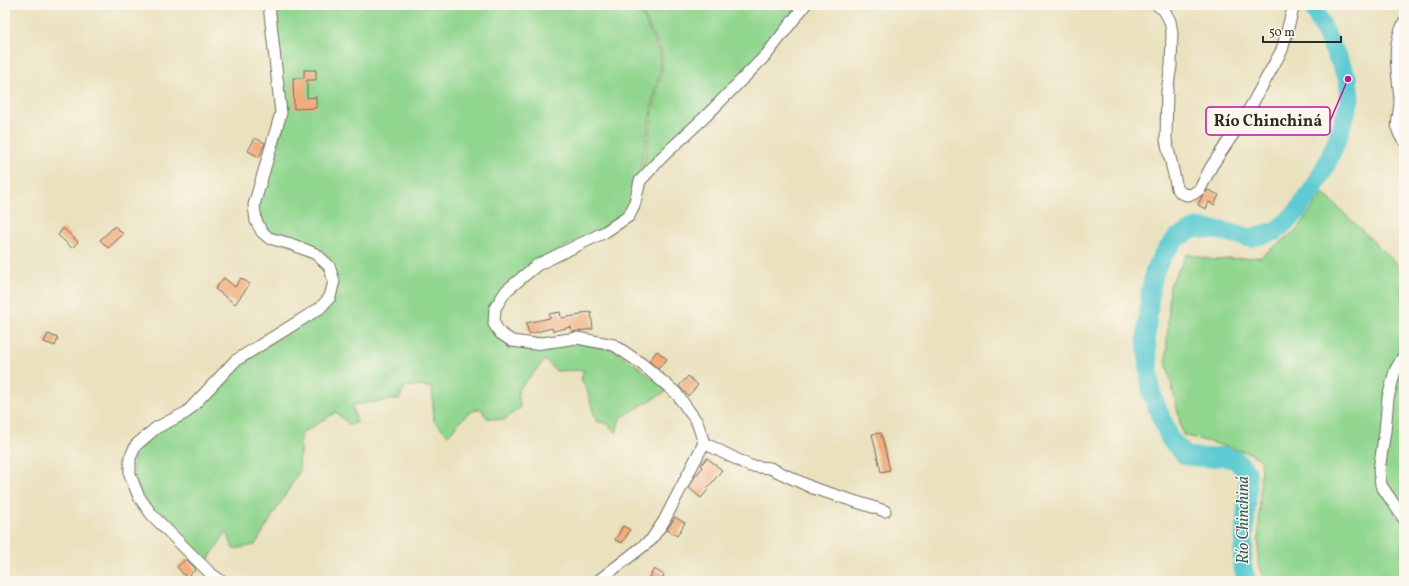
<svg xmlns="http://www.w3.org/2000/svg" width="1409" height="586" viewBox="0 0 1409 586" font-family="Vollkorn,serif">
<rect width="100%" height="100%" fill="#fbf7ec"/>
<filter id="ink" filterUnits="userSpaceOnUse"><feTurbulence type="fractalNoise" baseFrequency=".025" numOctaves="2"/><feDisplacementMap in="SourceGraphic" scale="8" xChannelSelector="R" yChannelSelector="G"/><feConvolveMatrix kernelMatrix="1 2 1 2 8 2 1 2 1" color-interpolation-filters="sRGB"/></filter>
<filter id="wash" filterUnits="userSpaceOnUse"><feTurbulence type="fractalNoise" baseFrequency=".012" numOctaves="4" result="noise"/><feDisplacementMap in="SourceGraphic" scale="16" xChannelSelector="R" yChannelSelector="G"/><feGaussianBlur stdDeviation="0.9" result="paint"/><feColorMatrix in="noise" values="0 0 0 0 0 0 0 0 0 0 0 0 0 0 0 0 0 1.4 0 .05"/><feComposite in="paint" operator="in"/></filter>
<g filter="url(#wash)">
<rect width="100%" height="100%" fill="#eae1be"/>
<!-- green -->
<g fill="#91d68f" stroke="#5e805d">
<path d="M273 5H636L640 10 660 54V71L655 89 639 176 631 205 626 214 603 228 535 262 491 307 497 336 577 342 612 349 640 368 667 391 620 418 616 433 608 424 596 421 588 393 581 378 584 370 556 371 545 360 518 390 520 408 504 420 487 418 480 408 467 414 448 435 434 421 432 387 405 386 399 399 352 405 357 423 349 425 336 412 301 434 299 472 255 545 233 549 227 531 206 563C184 541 125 494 134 459 135 455 137 451 139 447L237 365 322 311 332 265 271 235 265 229 260 220 258 205 282 125Z"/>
<polygon points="639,5 800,5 764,51 642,173 657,89 662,71 662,53"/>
<polygon points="1323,193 1404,271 1404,581 1265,581 1258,562 1261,460 1250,453 1183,435 1166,361 1170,285 1187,254 1214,260 1261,257 1298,229"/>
</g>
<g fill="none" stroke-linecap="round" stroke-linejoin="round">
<!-- river -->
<polyline stroke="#5dcbd1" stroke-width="19" points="1247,581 1242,565 1248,488 1247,472 1236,460 1222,456 1207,458 1186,456 1170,439 1151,392 1146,338 1150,294 1154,273 1162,256 1176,238 1196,228 1222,231 1250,238 1276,231 1296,213 1315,186 1329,159 1340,132 1350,99 1348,79 1312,5"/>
</g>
<g id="blocks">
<!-- building -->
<g fill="#f1ab7b">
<polygon points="304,70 316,70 316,80 307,80 307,98 316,97 316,108 294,109 293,78 304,78"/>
<polygon points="255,138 265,143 259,157 248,151"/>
<polygon points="1208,190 1219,195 1214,205 1209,202 1206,209 1198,205 1202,196"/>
<polygon points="115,226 123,234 108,248 100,240"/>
<polygon points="63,228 78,242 72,248 58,235"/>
<polygon points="224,278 235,287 241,278 250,284 235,304 215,289"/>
<polygon points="560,312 561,318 581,315 581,313 591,312 593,329 572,332 571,327 553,331 552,328 529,334 526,323 550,318 549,314"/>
<polygon points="48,334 58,338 55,346 44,342"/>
<polygon points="657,351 667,359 658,369 649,361"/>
<polygon points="688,376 698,385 688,396 679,386"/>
<polygon points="881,433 890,470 881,472 872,434"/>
<polygon points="707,458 722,470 707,489 708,490 701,498 689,488 694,478 703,467 701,465"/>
<polygon points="675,517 685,523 677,536 667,530"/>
<polygon points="623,526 630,530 622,543 615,540"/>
<polygon points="186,559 196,569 187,578 177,567"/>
<polygon points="654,569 664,575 661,581 647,581"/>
</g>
</g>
</g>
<g filter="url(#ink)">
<use href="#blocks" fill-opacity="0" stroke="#6e6b5e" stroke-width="1"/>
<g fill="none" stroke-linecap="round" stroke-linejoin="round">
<defs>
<g id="minor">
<polyline points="1157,5 1164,10 1170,21 1172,33 1171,66 1167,91 1166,140 1177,188 1181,193 1187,195 1193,194 1200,189 1211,167 1246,115 1282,50 1294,5"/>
<path d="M1404 23C1390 48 1399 75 1400 102 1400 115 1392 129 1404 140"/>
<polyline points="1404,355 1395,371 1388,398 1385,431 1379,470 1381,485 1404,519"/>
<polyline points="704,443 750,466 770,468 813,488 885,511"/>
<polyline points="221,581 210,573 152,515 139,497 130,475 130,458 136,445 156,428 187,412 235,361 320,308 330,297 334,281 329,266 316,254 291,244 269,238 262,232 256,221 254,205 281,113 269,5"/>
<polyline points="598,581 651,540 664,521 704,443 697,422 676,393 642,364 614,345 577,338 535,344 512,341 500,333 494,324 495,308 506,291 537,265 605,232 629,216 634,206 640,181 662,157 707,115 767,54 805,5"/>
</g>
</defs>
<!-- minor casing -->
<use href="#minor" stroke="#6e6b5e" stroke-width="13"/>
<!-- minor -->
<use href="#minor" stroke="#fff" stroke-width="11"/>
</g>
</g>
<g text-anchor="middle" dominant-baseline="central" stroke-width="3" stroke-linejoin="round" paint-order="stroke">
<!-- water labels -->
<g font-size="16" font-style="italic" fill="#3a5b5d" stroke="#fbf7ec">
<text transform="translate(1244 520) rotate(-90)">Río Chinchiná</text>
</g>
</g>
<!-- callouts -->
<path fill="none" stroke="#b5179e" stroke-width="1.5" d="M1348 79L1330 121"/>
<circle fill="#b5179e" stroke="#fbf7ec" stroke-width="1.5" cx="1348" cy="79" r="4"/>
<rect fill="#fbf7ec" stroke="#b5179e" stroke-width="1.5" x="1206" y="107" width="124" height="28" rx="4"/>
<g font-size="16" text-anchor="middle" font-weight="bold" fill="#2b2b2b">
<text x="1268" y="126">Río Chinchiná</text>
</g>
<!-- margin -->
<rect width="1409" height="586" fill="none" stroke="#fbf7ec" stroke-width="20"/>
<!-- scale -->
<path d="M1263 36v6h78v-6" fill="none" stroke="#2b2b2b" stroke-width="2"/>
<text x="1269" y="36" font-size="12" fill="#2b2b2b" stroke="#fbf7ec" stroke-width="3" paint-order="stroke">50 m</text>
</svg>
